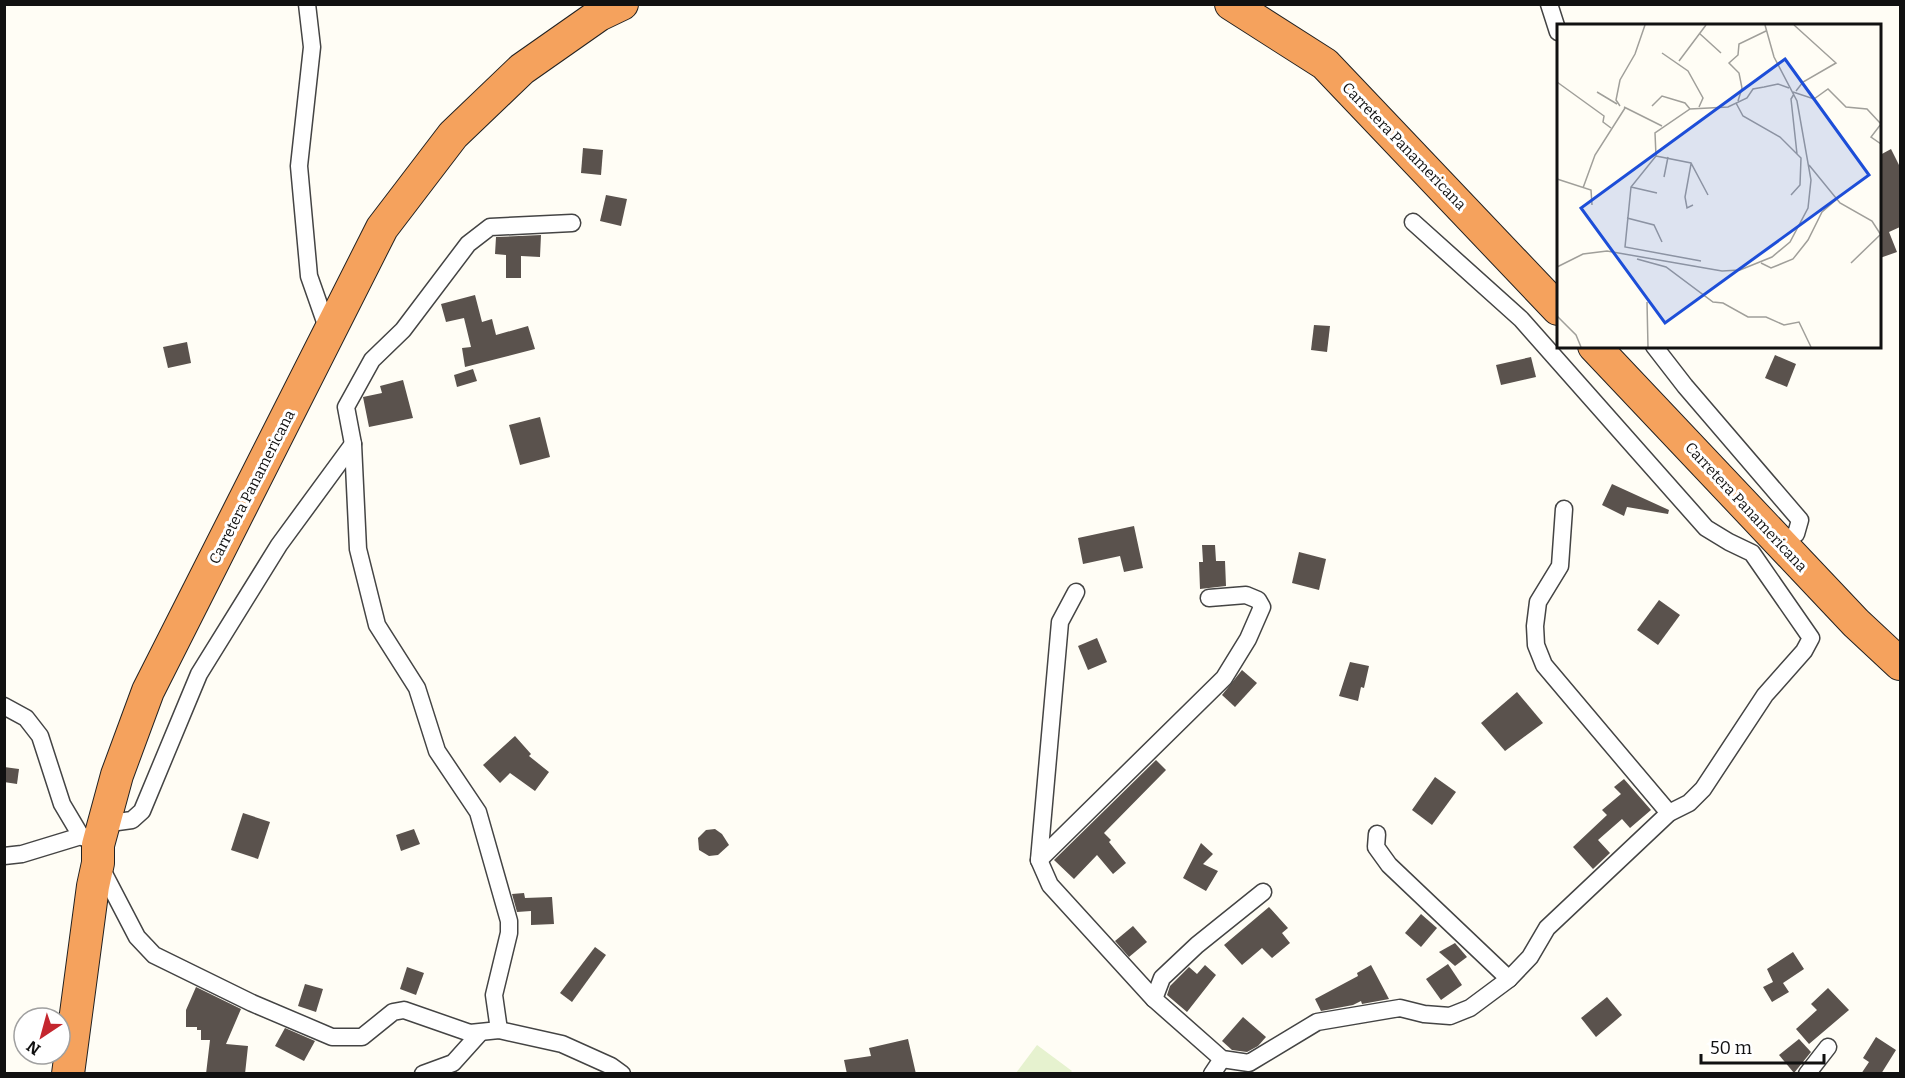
<svg xmlns="http://www.w3.org/2000/svg" width="1905" height="1078" viewBox="0 0 1905 1078" font-family="Bitter,serif">
<rect width="100%" height="100%" fill="#fffdf5"/>
<!-- pitch -->
<polygon fill="#e6f2cf" points="1037,1045 1072,1071 1070,1073 1016,1073"/>
<!-- building -->
<g fill="#5a524d">
<polygon points="583,148 603,150 601,175 581,173"/>
<polygon points="1891,149 1900,167 1900,227 1889,232 1897,252 1880,258 1880,155"/>
<polygon points="606,195 627,199 621,226 600,221"/>
<polygon points="541,235 540,257 521,256 521,278 506,278 506,255 495,254 496,237"/>
<polygon points="475,295 482,322 492,319 496,335 528,326 535,349 465,367 462,348 471,347 464,318 446,322 441,304"/>
<polygon points="1314,325 1330,326 1327,352 1311,350"/>
<polygon points="187,342 191,363 168,368 163,347"/>
<polygon points="1775,355 1796,364 1787,387 1765,378"/>
<polygon points="1531,357 1536,377 1501,385 1496,365"/>
<polygon points="473,369 477,381 457,387 454,375"/>
<polygon points="403,380 413,418 369,427 363,397 382,393 380,386"/>
<polygon points="540,417 550,457 520,465 509,425"/>
<polygon points="1612,484 1669,510 1668,514 1627,507 1624,516 1602,505"/>
<polygon points="1134,526 1143,568 1124,572 1120,556 1083,564 1078,538"/>
<polygon points="1202,545 1215,545 1216,561 1225,561 1226,586 1200,589 1199,562 1203,562"/>
<polygon points="1299,552 1326,559 1319,590 1292,583"/>
<polygon points="1659,600 1680,615 1658,645 1637,630"/>
<polygon points="1097,638 1107,662 1088,670 1078,646"/>
<polygon points="1350,662 1369,666 1364,688 1361,687 1358,701 1339,696"/>
<polygon points="1242,670 1257,683 1235,707 1222,695"/>
<polygon points="1517,692 1543,723 1505,751 1481,723"/>
<polygon points="515,736 531,754 529,756 549,772 535,791 510,773 500,783 483,765"/>
<polygon points="1156,760 1166,770 1104,833 1111,840 1109,842 1126,863 1113,874 1097,855 1074,879 1054,860"/>
<polygon points="4,767 19,769 17,784 4,782"/>
<polygon points="1435,777 1456,792 1432,825 1412,810"/>
<polygon points="1624,779 1651,810 1630,828 1622,819 1598,840 1610,853 1593,869 1573,847 1607,815 1602,810 1621,794 1614,787"/>
<polygon points="243,813 270,822 258,859 231,850"/>
<polygon points="414,829 420,844 401,851 396,835"/>
<polygon points="715,829 722,834 729,845 718,855 709,856 699,850 698,838 706,830"/>
<polygon points="1201,843 1213,854 1203,864 1218,871 1206,891 1183,878"/>
<polygon points="524,893 525,898 552,897 554,924 531,925 531,911 517,912 512,894"/>
<polygon points="1269,907 1288,928 1282,933 1290,943 1272,958 1262,948 1242,965 1224,945"/>
<polygon points="1421,914 1437,928 1421,947 1405,933"/>
<polygon points="1133,926 1147,942 1129,957 1115,941"/>
<polygon points="1455,943 1467,957 1455,966 1439,952"/>
<polygon points="595,947 606,955 572,1002 560,993"/>
<polygon points="1793,952 1804,969 1783,983 1789,992 1772,1002 1763,987 1773,982 1767,969"/>
<polygon points="1448,964 1462,985 1441,1000 1426,979"/>
<polygon points="1205,965 1216,975 1187,1012 1167,995 1170,986 1189,967 1197,974"/>
<polygon points="1371,965 1389,999 1362,1004 1361,1001 1353,1005 1321,1011 1315,999 1358,976 1357,973"/>
<polygon points="407,967 424,973 416,995 400,989"/>
<polygon points="305,984 323,989 316,1012 298,1006"/>
<polygon points="196,987 241,1009 226,1044 248,1046 245,1074 206,1074 210,1040 201,1040 201,1030 197,1030 197,1027 186,1027 186,1010"/>
<polygon points="1828,988 1849,1010 1809,1044 1796,1029 1817,1010 1811,1004"/>
<polygon points="1607,997 1622,1015 1596,1037 1581,1018"/>
<polygon points="1243,1017 1266,1037 1258,1046 1247,1052 1232,1050 1222,1041"/>
<polygon points="285,1028 315,1041 304,1061 275,1046"/>
<polygon points="1876,1037 1896,1050 1881,1074 1861,1074 1869,1062 1863,1058"/>
<polygon points="908,1039 916,1074 847,1074 844,1060 871,1056 869,1048"/>
<polygon points="1799,1039 1811,1052 1794,1073 1779,1055"/>
</g>
<g fill="none" stroke-linecap="round" stroke-linejoin="round">
<defs>
<g id="street">
<polyline points="307,4 312,47 299,166 309,276 329,333"/>
<polyline points="1549,4 1558,32"/>
<polyline points="1654,346 1685,386 1800,520 1796,534 1774,545"/>
<polyline points="1564,509 1560,566 1538,602 1535,626 1536,645 1544,665 1669,813"/>
<polyline points="1076,592 1060,622 1039,860 1050,885 1154,999 1222,1059 1249,1063 1317,1022 1400,1008 1424,1014 1450,1016 1470,1008 1509,979 1530,957 1547,928 1669,813 1689,803 1703,789 1765,695 1804,651 1811,638 1752,553 1729,542 1706,528 1521,319 1413,222"/>
<polyline points="4,706 26,718 40,736 62,804 81,836 98,845"/>
<polyline points="103,824 132,820 142,811 199,674 279,545 353,444"/>
<polyline points="1377,834 1376,847 1389,865 1509,979"/>
<polyline points="4,856 22,854 81,836"/>
<polyline points="1039,860 1224,678 1248,639 1262,607 1258,600 1246,595 1209,598"/>
<polyline points="100,866 137,937 154,955 252,1003 332,1037 362,1037 393,1012 404,1010 470,1033 499,1030 562,1044 611,1066 622,1074"/>
<polyline points="1154,999 1162,978 1197,945 1263,892"/>
<polyline points="499,1030 494,995 509,933 509,921 478,812 437,751 417,688 377,625 358,549 353,444 346,407 372,360 403,330 468,244 490,227 572,223"/>
<polyline points="423,1074 453,1063 480,1033"/>
<polyline points="1212,1074 1222,1059"/>
<polyline points="1807,1074 1828,1047"/>
</g>
<g id="highway">
<polyline points="1231,4 1325,64 1558,309"/>
<polyline points="1594,346 1856,623 1900,664"/>
<polyline points="68,1074 93,886 98,863 98,845 117,775 148,691 382,228 453,135 522,69 599,15 622,4"/>
</g>
</defs>
<!-- street casing -->
<use href="#street" stroke="#444" stroke-width="19"/>
<!-- highway casing -->
<use href="#highway" stroke="#222" stroke-width="34"/>
<!-- street -->
<use href="#street" stroke="#fff" stroke-width="16"/>
<!-- highway -->
<use href="#highway" stroke="#f5a25d" stroke-width="32"/>
</g>
<g text-anchor="middle" dominant-baseline="central" stroke-width="6" stroke-linejoin="round" paint-order="stroke">
<!-- street labels -->
<g font-size="15" fill="#111" stroke="#fff">
<text transform="translate(1404 146) rotate(46)">Carretera Panamericana</text>
<text transform="translate(252 487) rotate(-63)">Carretera Panamericana</text>
<text transform="translate(1746 507) rotate(47)">Carretera Panamericana</text>
</g>
</g>
<!-- overview -->
<g transform="translate(1557 24)">
<rect width="324" height="324" fill="#fffdf5"/>
<path fill="none" stroke="#a09f9a" stroke-width="1.5" d="M237 1 279 39 246 58 239 67M142 9 164 29M105 29 131 47 146 74 142 83M122 37 149 1M0 58 47 92 46 98 54 104M40 68 60 80M236 68 257 75 271 65 289 83 310 85 324 100 314 113 324 120M237 70 234 75 240 130M181 77 185 64 182 49 172 39 181 31 182 20 209 7M179 79 186 92 223 113 244 134 243 161 234 171M63 82 59 76 63 56 78 30 88 1M95 82 105 72 128 79 133 85M67 83 105 102M99 132 134 139 151 171M134 140 128 173 130 184 136 181M252 141 283 179 315 197 324 211M107 153 111 133M0 155 34 166 35 181M74 163 100 169M26 164 38 131 68 84M70 194 97 201 105 218M80 235 109 243 156 278 166 279 191 293H209L227 301 242 298 254 323M144 237 68 223 74 163 99 132 98 109 133 85 171 83 190 74 196 65 207 63 221 60 232 64M204 239 214 244 236 235 251 216 265 188 280 175M294 239 324 210M0 243 26 230 50 227 165 247 183 246 215 233 233 218 251 184 254 156 240 77 217 33 208 1M90 278 91 323M0 292 19 311 24 323"/>
<path fill="#1d4ed8" fill-opacity="0.15" stroke="#1d4ed8" stroke-width="3" d="M228 35 312 151 108 299 24 184Z"/>
<rect width="324" height="324" fill="none" stroke="#111" stroke-width="3"/>
</g>
<!-- border -->
<rect width="1905" height="1078" fill="none" stroke="#111111" stroke-width="12"/>
<!-- north arrow -->
<g transform="translate(42 1036) rotate(216)"><circle r="28" fill="#ffffff" stroke="#a0a0a0" stroke-width="1.5"/>
<path d="M0-4.5L10 22L0 15L-10 22Z" fill="#c4262e"/>
<text y="-9" font-size="16" font-weight="bold" text-anchor="middle" fill="#111111">N</text>
</g>
<!-- scale -->
<path d="M1701 1054v9h123v-9" fill="none" stroke="#111111" stroke-width="3"/>
<text x="1710" y="1054" font-size="18" fill="#111111" stroke="#ffffff" stroke-width="4.5" paint-order="stroke">50 m</text>
</svg>
